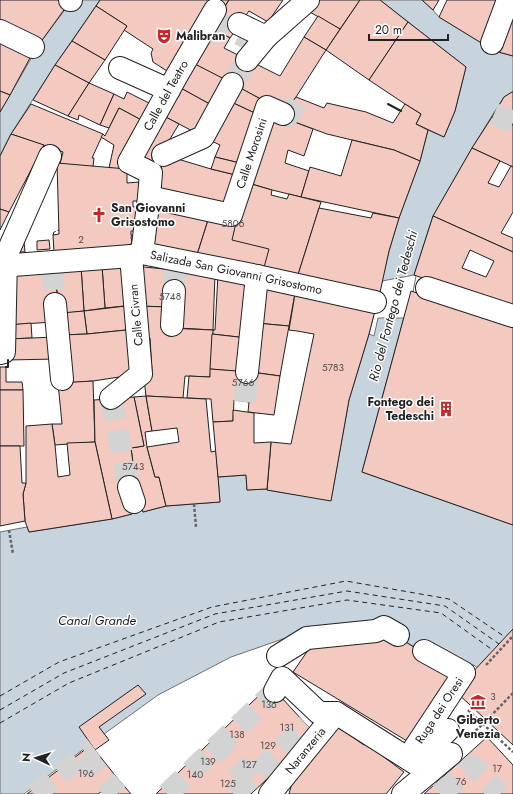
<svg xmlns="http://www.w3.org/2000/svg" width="513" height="794" viewBox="0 0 513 794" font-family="Jost,sans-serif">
<rect width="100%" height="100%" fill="#fff"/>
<!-- water -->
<g fill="#c7d3dd" stroke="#6f6f6f">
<polygon points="72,0 100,0 55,65 11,134 0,156 0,112 40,43"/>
<polygon points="380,0 422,0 433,10 439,17 495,51 513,56 513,92 504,97 495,111 472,148 433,216 414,275 411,291 362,472 513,525 513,700 474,665 460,667 420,650 402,640 303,632 231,657 158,695 93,742 24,794 0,794 0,532 27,527 29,532 112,519 132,514 129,507 141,504 143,512 166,506 220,502 218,477 246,475 247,490 267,489 267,490 331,500 349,400 369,334 389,251 399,218 420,161 428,130 444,137 455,111 466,67"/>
</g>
<!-- pier -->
<polygon fill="#fff" stroke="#6f6f6f" points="414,275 416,276 413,292 408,304 404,318 378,318 374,336 369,334 382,281"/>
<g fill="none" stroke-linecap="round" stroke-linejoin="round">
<!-- ferry -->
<g stroke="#222" stroke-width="1" stroke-dasharray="5 4" stroke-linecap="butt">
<polyline points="0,696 59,662 212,607 346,581 449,599 505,637"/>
<polyline points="0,710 64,673 215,614 347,591 445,606 499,644"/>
<polyline points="0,723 69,683 219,622 347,600 441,613 494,651"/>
</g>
</g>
<!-- building -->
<g fill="#f3c9c0" stroke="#222" fill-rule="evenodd">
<polygon points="0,0 65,0 69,3 40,43 0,24"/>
<polygon points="100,0 229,0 224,7 167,71 153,62 151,53 153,49 124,30 127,26 96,6"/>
<polygon points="229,0 283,0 268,22 249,11 230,38 212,28"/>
<polygon points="315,0 360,0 340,29 308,11"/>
<polygon points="360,0 380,0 408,22 369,80 326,50"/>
<polygon points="422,0 439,0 433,10"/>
<polygon points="447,0 502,0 483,44 439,17"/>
<polygon points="513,0 513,56 495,51"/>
<polygon points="96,6 127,26 105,60 72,41"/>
<polygon points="318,16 340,29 326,50 304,37"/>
<polygon points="408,22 466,67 455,111 444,137 416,124 421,114 405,104 369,80"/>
<polygon points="212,28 230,38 224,48 280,76 304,37 326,50 296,97 285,112 191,62"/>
<polygon points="0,41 31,56 10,95 0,91"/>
<polygon points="72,41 105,60 89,83 55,65"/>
<polygon points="191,62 230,82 215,107 177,86"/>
<polygon points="55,65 89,83 68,116 33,100"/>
<polygon points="89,83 114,94 100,125 79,115 78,120 68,116"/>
<polygon points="235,85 266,102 261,116 227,100"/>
<polygon points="177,86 215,107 200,135 160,114"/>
<polygon points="0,91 10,95 0,112"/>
<polygon points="127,92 155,106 145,122 119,108 109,128 100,125 114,94 124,99"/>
<polygon points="512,92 513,92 513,125 492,117 504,97"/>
<polygon points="296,97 324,108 327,103 366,112 393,123 405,104 421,114 416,124 428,130 420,161 394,150 327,134 281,117"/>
<polygon points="227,100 261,116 244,164 215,157 220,145 207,139"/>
<polygon points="31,104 103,134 92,158 94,158 93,167 60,164 63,152 11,134"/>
<polygon points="119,108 145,122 120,169 109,168 114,145 101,137 103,134 105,136"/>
<polygon points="268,112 313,129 304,156 288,150 285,163 309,171 301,197 272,190 245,182"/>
<polygon points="160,114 179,124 161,154 211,169 240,176 230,209 154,190 135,157"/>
<polygon points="492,117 513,125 513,167 472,148"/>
<polygon points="11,134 44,145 9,212 0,209 0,156"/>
<polygon points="352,140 394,150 420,161 399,218 301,197 310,167 341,176"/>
<polygon points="472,148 500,161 488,183 499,187 511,166 513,167 513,212 501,233 513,238 513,252 433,216"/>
<polygon points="215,157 244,164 240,176 211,169"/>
<polygon points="57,163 127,169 127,183 139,182 139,201 133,201 133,207 138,206 140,223 134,223 135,231 131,231 131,235 132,235 131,237 132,242 133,243 131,243 132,246 54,253 53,235 59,234"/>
<polygon points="248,183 272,190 271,195 287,199 289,194 321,202 297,278 196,258 209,217"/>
<polygon points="154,208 209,217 196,258 151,248"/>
<polygon points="319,208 371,218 373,213 399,218 389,251 379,297 297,278"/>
<polygon points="0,209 9,212 0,230"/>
<path d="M433 216 513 252V309L414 275ZM470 250 494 261 486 277 462 268Z"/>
<polygon points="209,217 236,223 232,240 269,249 263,271 196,258"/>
<polygon points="49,240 50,249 37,250 37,241"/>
<polygon points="24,242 25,252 15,252 15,243"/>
<polygon points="130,265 134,305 105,308 102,266"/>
<polygon points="102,266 105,308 84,311 81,267"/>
<polygon points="134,266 215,274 213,330 178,328 169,307 137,306"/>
<polygon points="81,267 84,311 59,314 55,268"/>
<polygon points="55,268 57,295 53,322 8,325 9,270"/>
<polygon points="218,274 253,280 247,338 212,334 213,330 215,330"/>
<polygon points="261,281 296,288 289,326 256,323"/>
<polygon points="296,288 376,307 369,334 349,400 331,501 267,490 271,442 291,444 314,334 297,331 289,330"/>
<polygon points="411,291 513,326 513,525 362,472"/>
<polygon points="134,305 136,329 87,334 84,311"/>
<polygon points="137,306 169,307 167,328 213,330 210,377 185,376 183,398 146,396 143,370 152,371 150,338 139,338"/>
<polygon points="84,311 87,334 62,335 61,313"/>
<polygon points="31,323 32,338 8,339 8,325"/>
<polygon points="256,323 289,326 280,376 251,372"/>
<polygon points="136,329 139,374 93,381 66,383 62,335 87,334"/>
<polygon points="212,334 247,338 244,372 210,369"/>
<polygon points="55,337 56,359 8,360 8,339"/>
<polygon points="0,367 6,367 6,382 22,382 23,390 0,390"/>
<polygon points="210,369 251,372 280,376 274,415 248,412 249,402 234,400 233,421 213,422 211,399 187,398 189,376 210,377"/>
<polygon points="93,381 95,442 55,445 52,424 62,424 58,383"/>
<polygon points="0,390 23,390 24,446 0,446"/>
<polygon points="146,396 152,431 145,432 147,447 155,477 159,477 166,506 143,512 136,485 131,448 144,446 134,397"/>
<polygon points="146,396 206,399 211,452 216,451 220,502 166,506 159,477 155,477 147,447 179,442 177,428 152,431"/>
<polygon points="134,397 144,446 131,448 136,485 123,489 132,514 112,519 95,442 94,400"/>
<polygon points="233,410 254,413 254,443 271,442 267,489 247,490 246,475 218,477 213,422 233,421"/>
<polygon points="52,424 55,445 58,477 70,475 67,443 95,442 112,519 29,532 25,521 23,494 26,483 26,426"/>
<polygon points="0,446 20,446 22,483 26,483 23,494 25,521 0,526"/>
<polygon points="385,629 457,674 412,744 293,672 313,643"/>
<polygon points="513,629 513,745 455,691"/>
<polygon points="138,685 146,694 99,727 109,740 95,750 79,727"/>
<polygon points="270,685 315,734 251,794 156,794"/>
<polygon points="337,726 364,745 365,743 404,772 386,794 289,794 292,783"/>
<polygon points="487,737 513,765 513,794 424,794"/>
<polygon points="91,745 118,779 109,786 98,794 27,794"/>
<polygon points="118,779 131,794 103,794 101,792"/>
</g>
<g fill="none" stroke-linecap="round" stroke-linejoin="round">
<!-- street-tunnel -->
<g stroke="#d3d3d3" stroke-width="22" stroke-dasharray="22 11" stroke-linecap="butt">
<polyline points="211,18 255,43"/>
<polyline points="232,84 247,60"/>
<polyline points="283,114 288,116 300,99"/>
<polyline points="494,114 513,122"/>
<polyline points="52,268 55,304"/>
<polyline points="174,291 175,269"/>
<polyline points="111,398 129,487"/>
<polyline points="245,402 247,372"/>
<polyline points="213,740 259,787"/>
<polyline points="84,756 117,794"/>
<polyline points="34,794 94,748"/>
<polyline points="167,794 275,691"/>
<polyline points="234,794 307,725"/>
<polyline points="440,794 473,766 500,794"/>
</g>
<defs>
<g id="street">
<polyline points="70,0 71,0"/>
<polyline points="239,24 266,37"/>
<polyline points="0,31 33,47"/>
<polyline points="492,43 508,0"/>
<polyline points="247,60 266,37 308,0"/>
<polyline points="120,68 169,90"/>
<polyline points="163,155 203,137 232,84"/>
<path id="s1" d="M149 197 231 215 267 107 283 114"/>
<path id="s2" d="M142 253 149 197 151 173 129 162 176 77 215 10"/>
<path id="s3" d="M0 266 131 256 142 253 257 276 375 302"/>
<polyline points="427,288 513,316"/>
<polyline points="55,304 62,379"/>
<polyline points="172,325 174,291"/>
<polyline points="0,353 4,352 6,256 50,156"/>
<polyline points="247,372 257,276"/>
<polyline points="111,398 141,374 131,256"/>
<polyline points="129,487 134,502"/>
<polyline points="278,656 307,638 376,631 384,627 398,635"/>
<polyline points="275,691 282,678 319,713 336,713 429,772"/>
<path id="s4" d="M408 758 464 673 424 651"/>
<polyline points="419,759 448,730"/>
<path id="s5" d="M270 794 336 713"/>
<polyline points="403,794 451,754"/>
</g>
</defs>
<!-- street casing -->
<use href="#street" stroke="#222" stroke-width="24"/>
<!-- path -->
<g stroke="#646464" stroke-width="2.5" stroke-dasharray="3 2" stroke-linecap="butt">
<polyline points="194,504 196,527"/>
<polyline points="9,530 13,554"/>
<polyline points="486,665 513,636"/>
<polyline points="468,710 513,752"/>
<polyline points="472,734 483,724 513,693"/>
</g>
<!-- street -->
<use href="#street" stroke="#fff" stroke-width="22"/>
<!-- fence -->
<polyline stroke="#222" stroke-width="1" stroke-dasharray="5 2" stroke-linecap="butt" points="53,235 54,232 59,230"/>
<!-- wall -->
<g stroke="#222" stroke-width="2">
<polyline points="388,104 401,111"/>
<polyline points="6,367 8,367 8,360"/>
</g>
</g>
<!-- icons -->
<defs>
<symbol id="theatre-bare" viewBox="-9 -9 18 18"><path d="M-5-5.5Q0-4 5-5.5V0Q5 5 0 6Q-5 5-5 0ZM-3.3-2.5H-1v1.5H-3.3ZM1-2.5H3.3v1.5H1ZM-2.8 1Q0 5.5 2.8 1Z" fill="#c62828" stroke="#fff" stroke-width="2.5" paint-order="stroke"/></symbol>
<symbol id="church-bare" viewBox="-9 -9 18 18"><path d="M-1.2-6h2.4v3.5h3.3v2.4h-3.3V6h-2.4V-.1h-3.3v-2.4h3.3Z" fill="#c62828" stroke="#fff" stroke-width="2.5" paint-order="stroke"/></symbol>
<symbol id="building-bare" viewBox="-9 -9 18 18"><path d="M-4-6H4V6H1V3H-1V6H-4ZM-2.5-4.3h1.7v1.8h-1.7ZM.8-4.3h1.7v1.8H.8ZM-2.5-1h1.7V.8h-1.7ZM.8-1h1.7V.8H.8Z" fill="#c62828" stroke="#fff" stroke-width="2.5" paint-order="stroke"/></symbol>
<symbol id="museum-bare" viewBox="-9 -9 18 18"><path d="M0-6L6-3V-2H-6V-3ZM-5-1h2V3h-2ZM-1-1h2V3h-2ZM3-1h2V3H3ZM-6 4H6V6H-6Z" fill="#c62828" stroke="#fff" stroke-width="2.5" paint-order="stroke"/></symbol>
</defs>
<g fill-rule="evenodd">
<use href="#theatre-bare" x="153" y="25" width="22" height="22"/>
<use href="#church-bare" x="88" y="204" width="22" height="22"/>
<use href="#building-bare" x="435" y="398" width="22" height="22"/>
<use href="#museum-bare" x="467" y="691" width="22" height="22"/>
</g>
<g text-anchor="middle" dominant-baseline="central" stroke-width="3" stroke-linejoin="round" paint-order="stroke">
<!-- number labels -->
<g font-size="10" fill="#564c4a">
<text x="233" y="223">5806</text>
<text x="81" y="239">2</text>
<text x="170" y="296">5748</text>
<text x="333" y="367">5783</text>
<text x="243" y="382">5766</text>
<text x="133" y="466">5743</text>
<text x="493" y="696">3</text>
<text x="269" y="704">136</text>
<text x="287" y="727">131</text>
<text x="237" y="734">138</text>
<text x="268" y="745">129</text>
<text x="208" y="761">139</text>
<text x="249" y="764">127</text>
<text x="497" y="768">17</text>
<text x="86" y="773">196</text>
<text x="195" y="774">140</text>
<text x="461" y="781">76</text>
<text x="228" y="783">125</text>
</g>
<!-- poi labels -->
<g font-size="12" font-weight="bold" fill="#222" stroke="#fff" text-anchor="start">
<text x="176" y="36">Malibran</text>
<text x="111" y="208">San Giovanni<tspan x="111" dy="14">Grisostomo</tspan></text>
<text x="434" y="402" text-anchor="end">Fontego dei<tspan x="434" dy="14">Tedeschi</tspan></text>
<text x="478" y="720" text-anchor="middle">Giberto<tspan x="478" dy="14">Venezia</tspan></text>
</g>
<!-- street labels -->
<g font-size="12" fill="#222" stroke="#fff">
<text stroke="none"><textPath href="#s2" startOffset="181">Calle del Teatro</textPath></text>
<text stroke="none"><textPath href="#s1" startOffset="149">Calle Morosini</textPath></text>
<text stroke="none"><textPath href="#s3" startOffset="239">Salizada San Giovanni Grisostomo</textPath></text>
<text transform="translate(136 315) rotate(-95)">Calle Civran</text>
<text stroke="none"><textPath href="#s4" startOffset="57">Ruga dei Oresi</textPath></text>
<text stroke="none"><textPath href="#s5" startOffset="56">Naranzeria</textPath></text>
</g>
<!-- water labels -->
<g font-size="13" font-style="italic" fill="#222" stroke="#fff">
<text transform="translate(393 306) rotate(-75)">Rio del Fontego dei Tedeschi</text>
<text x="97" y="620">Canal Grande</text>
</g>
</g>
<!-- north arrow -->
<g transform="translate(36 758) rotate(274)" stroke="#ffffff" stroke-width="3" paint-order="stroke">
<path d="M0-3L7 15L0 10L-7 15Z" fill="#222222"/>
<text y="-6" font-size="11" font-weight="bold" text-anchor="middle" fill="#222222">N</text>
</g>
<!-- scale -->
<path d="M369 34v6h79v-6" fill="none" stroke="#222222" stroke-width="2"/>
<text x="375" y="34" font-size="12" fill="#222222" stroke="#ffffff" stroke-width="3" paint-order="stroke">20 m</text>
</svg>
